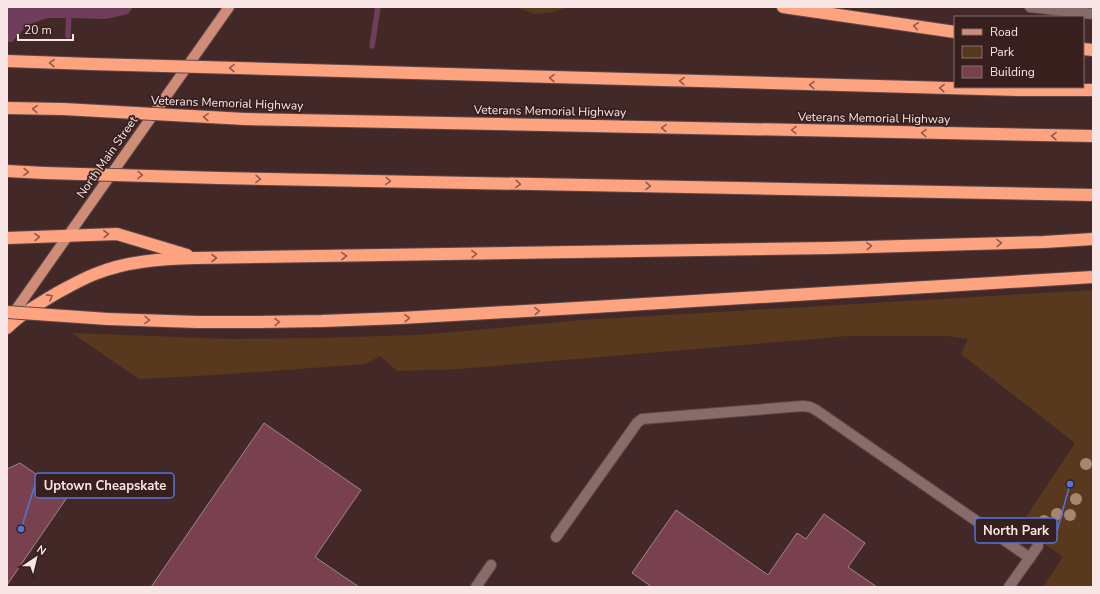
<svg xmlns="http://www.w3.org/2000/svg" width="1100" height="594" viewBox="0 0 1100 594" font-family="'Nunito Sans',sans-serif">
<rect width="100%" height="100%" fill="#422928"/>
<!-- green -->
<g fill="#59391e">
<polygon points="515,7 570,7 549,13 535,14"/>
<polygon points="1093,290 1093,587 1043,587 1063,557 1020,526 1075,443 961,354 968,339 947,336 848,336 459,369 397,371 380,356 366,364 215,375 139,379 72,333 229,339 319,338 415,335 456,332 582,320"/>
</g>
<!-- water -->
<polygon fill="#703e5b" points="7,7 133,7 128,14 106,19 72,18 48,18 27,25 12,42 7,42"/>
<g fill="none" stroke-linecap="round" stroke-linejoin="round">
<!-- stream -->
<g stroke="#703e5b" stroke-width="5.5">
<polyline points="68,36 69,7"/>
<polyline points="372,46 378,7"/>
</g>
</g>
<!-- building -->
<g fill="#794050" stroke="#a3858b">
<polygon points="264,423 361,490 315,557 359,587 151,587"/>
<polygon points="20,463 68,496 7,585 7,469"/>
<polygon points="676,510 768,575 797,533 806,539 824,514 865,543 848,567 877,587 652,587 632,573"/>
</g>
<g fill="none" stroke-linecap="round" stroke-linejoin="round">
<defs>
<g id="minor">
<polyline points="1030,7 1093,14"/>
<polyline points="556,537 637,423 642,419 803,406 810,407 816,410 1030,558"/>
<polyline points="476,587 491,565"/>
<polyline points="1009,587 1038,546"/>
</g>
<polyline id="major" points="10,318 229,7"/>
<g id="highway">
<polyline points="783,7 955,32"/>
<polyline points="1083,49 1093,50"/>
<polyline points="7,61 91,64"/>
<polyline points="271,69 1019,90 1093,90"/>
<polyline points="7,108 63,109"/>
<polyline points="245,119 1093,136"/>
<polyline points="7,171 45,173"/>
<polyline points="219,178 1093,195"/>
<polyline points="7,238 117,234 187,255"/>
<polyline points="108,319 197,322 258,322 322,321 401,318 577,308 1093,277"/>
<path d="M7 328C21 314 40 303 57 293 70 286 82 279 95 274 127 261 161 259 195 258L830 248 1044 242 1093 239"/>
</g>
</defs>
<!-- minor casing -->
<use href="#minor" stroke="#5e4848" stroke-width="12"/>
<!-- major casing -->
<use href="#major" stroke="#5e4848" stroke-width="12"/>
<!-- highway casing -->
<use href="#highway" stroke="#5e4848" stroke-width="14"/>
<!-- minor -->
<use href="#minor" stroke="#896c6a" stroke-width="10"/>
<!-- major -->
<use href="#major" stroke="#cf8d77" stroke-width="10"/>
<!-- highway -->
<use href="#highway" stroke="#fea380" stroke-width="12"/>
<defs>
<g id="highway-bridge">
<polyline points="91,64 271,69"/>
<polyline points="63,109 245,119"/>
<polyline points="45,173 219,178"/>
<polyline points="7,312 108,319"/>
</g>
</defs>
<!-- highway-bridge casing -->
<use href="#highway-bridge" stroke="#5e4848" stroke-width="14" stroke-linecap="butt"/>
<!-- highway-bridge -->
<use href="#highway-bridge" stroke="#fea380" stroke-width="12"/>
</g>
<!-- trees -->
<g fill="#a88572">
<circle cx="1086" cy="464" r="6"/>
<circle cx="1076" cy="499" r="6"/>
<circle cx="1057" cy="514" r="6"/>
<circle cx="1070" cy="515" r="6"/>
<circle cx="1044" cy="521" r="6"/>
</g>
<!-- one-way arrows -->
<defs><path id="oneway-chevron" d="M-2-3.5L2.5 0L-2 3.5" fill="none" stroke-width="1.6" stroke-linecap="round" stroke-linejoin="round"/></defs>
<g stroke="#915a4a">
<use href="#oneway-chevron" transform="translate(916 26) rotate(-172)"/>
<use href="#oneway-chevron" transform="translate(52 63) rotate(-178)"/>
<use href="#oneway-chevron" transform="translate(232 68) rotate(-178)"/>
<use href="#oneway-chevron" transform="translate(552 78) rotate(-178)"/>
<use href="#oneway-chevron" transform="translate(682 81) rotate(-178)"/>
<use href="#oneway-chevron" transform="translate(812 85) rotate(-179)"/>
<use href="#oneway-chevron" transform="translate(942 88) rotate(-178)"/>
<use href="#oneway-chevron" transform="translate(35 109) rotate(-179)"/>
<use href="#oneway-chevron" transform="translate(206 117) rotate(-177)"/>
<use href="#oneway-chevron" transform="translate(664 128) rotate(-179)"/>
<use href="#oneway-chevron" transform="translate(794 130) rotate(-179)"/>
<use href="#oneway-chevron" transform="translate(924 133) rotate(-179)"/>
<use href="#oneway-chevron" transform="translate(1054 136) rotate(-179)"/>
<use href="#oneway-chevron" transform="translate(26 172) rotate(2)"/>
<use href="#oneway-chevron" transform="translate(140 175) rotate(2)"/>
<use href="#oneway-chevron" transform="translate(258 179) rotate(1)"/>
<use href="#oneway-chevron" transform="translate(388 181) rotate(1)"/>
<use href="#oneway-chevron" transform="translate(518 184) rotate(1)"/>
<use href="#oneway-chevron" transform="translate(648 186) rotate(1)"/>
<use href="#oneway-chevron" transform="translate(106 234) rotate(-2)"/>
<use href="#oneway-chevron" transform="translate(37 237) rotate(-2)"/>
<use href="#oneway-chevron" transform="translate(999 243) rotate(-1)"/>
<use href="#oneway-chevron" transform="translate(869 246) rotate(-2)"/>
<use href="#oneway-chevron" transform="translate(474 254) rotate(-1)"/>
<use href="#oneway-chevron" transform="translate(344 256) rotate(-1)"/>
<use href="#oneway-chevron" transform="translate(214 258)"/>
<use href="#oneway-chevron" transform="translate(50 297) rotate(-29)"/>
<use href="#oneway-chevron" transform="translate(537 311) rotate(-3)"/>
<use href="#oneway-chevron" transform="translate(407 318) rotate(-3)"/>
<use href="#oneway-chevron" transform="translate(147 320) rotate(2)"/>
<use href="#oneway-chevron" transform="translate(277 322) rotate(-1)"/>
</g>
<g text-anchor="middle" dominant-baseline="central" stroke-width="3.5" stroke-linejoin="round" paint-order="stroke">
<!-- street labels -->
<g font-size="12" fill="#f7e6e5" stroke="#371f1e">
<text transform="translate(227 103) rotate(2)">Veterans Memorial Highway</text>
<text transform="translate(550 111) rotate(1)">Veterans Memorial Highway</text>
<text transform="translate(874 118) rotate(1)">Veterans Memorial Highway</text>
<text transform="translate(107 157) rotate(-55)">North Main Street</text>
</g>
</g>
<!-- callouts -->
<path fill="none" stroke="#5474db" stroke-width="1.5" d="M21 529L35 485M1070 484L1057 531"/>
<g fill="#5474db" stroke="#371f1e" stroke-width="1.5">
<circle cx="21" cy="529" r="4"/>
<circle cx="1070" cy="484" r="4"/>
</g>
<g fill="#371f1e" stroke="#5474db" stroke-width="1.5">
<rect x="35" y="473" width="139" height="25" rx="4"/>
<rect x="975" y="518" width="82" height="25" rx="4"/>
</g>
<g font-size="13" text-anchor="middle" font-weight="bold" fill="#f7e6e5">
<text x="105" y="490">Uptown Cheapskate</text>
<text x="1016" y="535">North Park</text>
</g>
<!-- border -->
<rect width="1100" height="594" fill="none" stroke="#f7e6e5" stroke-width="16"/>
<!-- legend -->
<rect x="954" y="16" width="130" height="72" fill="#371f1e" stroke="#846f6e"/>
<rect x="962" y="29" width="20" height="6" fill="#cf8d77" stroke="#846f6e"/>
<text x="990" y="36" font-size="12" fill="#f7e6e5">Road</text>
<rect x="962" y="46" width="20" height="12" fill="#59391e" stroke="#846f6e"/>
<text x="990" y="56" font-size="12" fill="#f7e6e5">Park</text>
<rect x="962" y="66" width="20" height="12" fill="#794050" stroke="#846f6e"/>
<text x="990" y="76" font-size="12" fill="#f7e6e5">Building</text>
<!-- north arrow -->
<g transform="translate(36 558) rotate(35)" stroke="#371f1e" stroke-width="3" paint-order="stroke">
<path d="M0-3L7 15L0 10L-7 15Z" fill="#f7e6e5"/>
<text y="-6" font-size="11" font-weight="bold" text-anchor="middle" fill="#f7e6e5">N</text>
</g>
<!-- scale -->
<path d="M18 34v6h55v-6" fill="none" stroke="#f7e6e5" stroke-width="2"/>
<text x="24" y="34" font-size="12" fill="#f7e6e5" stroke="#371f1e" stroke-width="3" paint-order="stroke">20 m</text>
</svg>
